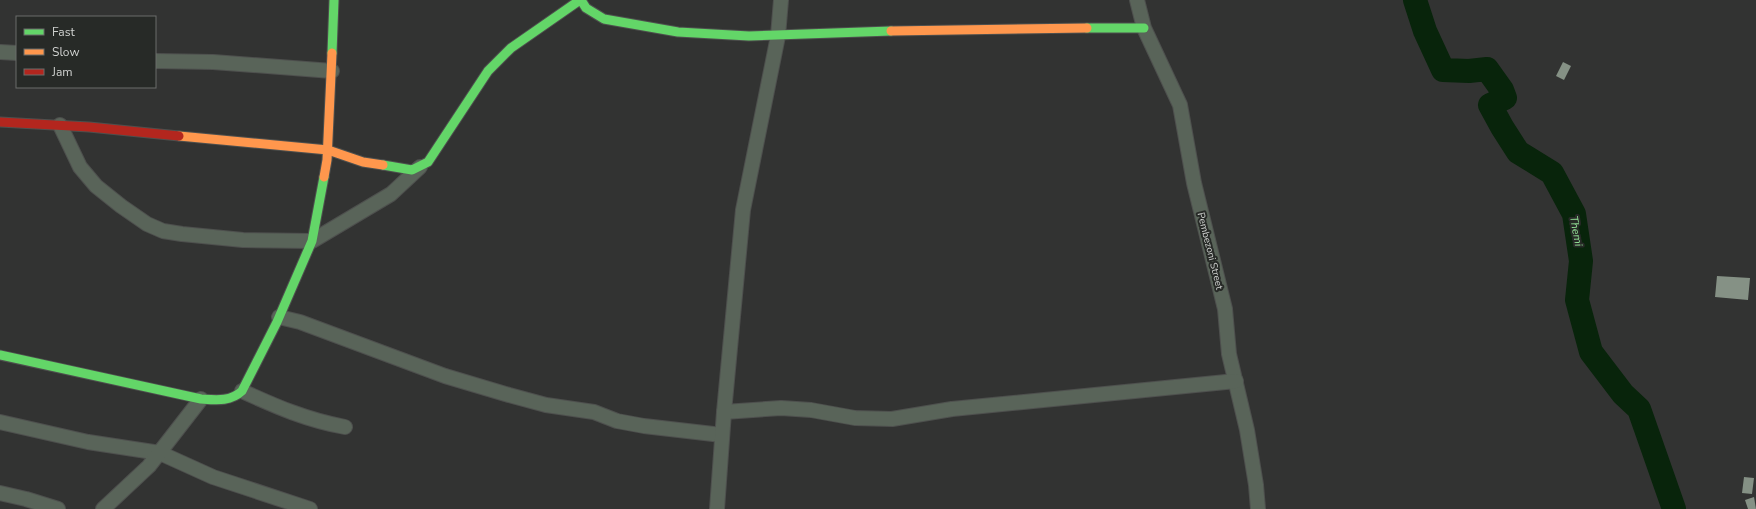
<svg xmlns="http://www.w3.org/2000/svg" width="1756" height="509" viewBox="0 0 1756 509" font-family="'Nunito Sans',sans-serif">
<rect width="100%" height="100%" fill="#323332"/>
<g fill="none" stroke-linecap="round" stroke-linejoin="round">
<!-- river -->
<polyline stroke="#08240b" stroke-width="24" points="1415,0 1425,31 1443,70 1469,71 1487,69 1502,90 1505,98 1490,105 1502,127 1518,152 1552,173 1574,214 1581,261 1577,300 1591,352 1623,394 1639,409 1674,509"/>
</g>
<!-- building -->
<g fill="#859185">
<polygon points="1563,62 1571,66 1564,80 1556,76"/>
<polygon points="1717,276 1750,278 1748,300 1715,297"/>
<polygon points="1744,477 1754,478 1752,494 1742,493"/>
<polygon points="1754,497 1756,509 1748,509 1745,500"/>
</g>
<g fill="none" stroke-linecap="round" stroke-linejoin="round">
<defs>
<g id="street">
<polyline points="1137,0 1144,28 1180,105 1194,183 1225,309 1229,354 1247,430 1256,485 1258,509"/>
<polyline points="0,52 17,53"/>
<polyline points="155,61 213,62 332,71"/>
<polyline points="60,125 80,167 96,186 121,206 147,224 163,231 182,234 243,240 312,241 391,194 420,167"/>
<polyline points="279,317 300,322 445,376 509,395 546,405 594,412 617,421 644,426 722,435"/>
<path d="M242 391C277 407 307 420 345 427"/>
<polyline points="724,412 781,408 811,410 855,418 892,419 952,409 1236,381"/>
<polyline points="0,422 88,442 160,453 213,477 310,509"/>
<polyline points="0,493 26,499 58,509"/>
<polyline points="103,509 149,466 201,399"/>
<polyline points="717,509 724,412 743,210 778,36 781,0"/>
</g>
<g id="fast">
<polyline points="581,0 586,8 604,19 678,32 749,36 891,31"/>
<polyline points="1087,28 1144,28"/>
<polyline points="332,53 334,0"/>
<polyline points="383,165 412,170 428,162 488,71 511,48 580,0"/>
<path d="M0 355 201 399C216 400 230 402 242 391L277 322 312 241 324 177"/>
</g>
<g id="slow">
<polyline points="891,31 1087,28"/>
<polyline points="179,136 328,150 363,162 383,165"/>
<polyline points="324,177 327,160 332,53"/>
</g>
<polyline id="jam" points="0,122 89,127 179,136"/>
</defs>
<!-- street casing -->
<use href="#street" stroke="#4e504e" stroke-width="16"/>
<!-- fast casing -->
<use href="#fast" stroke="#4e504e" stroke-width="11"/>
<!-- slow casing -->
<use href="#slow" stroke="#4e504e" stroke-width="11"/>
<!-- jam casing -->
<use href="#jam" stroke="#4e504e" stroke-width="11"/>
<!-- street -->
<use href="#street" stroke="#596459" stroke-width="14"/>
<!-- fast -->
<use href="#fast" stroke="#63d668" stroke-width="9"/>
<!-- slow -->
<use href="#slow" stroke="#ff974d" stroke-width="9"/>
<!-- jam -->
<use href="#jam" stroke="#b3261e" stroke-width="9"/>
</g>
<g text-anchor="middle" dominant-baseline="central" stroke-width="4" stroke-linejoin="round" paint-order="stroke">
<!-- street labels -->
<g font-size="10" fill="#d0d2d0" stroke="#272a27">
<text transform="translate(1210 251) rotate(76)">Pembezoni Street</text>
</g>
<!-- water labels -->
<g font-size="11" font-style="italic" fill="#94e397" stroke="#272a27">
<text transform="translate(1576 231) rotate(80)">Themi</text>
</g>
</g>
<!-- legend -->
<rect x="16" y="16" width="140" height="72" fill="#272a27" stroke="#6b6d6b"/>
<rect x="24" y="29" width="20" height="6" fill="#63d668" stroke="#6b6d6b"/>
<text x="52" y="36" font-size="12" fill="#d0d2d0">Fast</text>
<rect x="24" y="49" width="20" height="6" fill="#ff974d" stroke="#6b6d6b"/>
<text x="52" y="56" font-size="12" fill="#d0d2d0">Slow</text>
<rect x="24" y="69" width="20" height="6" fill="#b3261e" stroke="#6b6d6b"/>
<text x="52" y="76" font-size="12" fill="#d0d2d0">Jam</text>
</svg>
